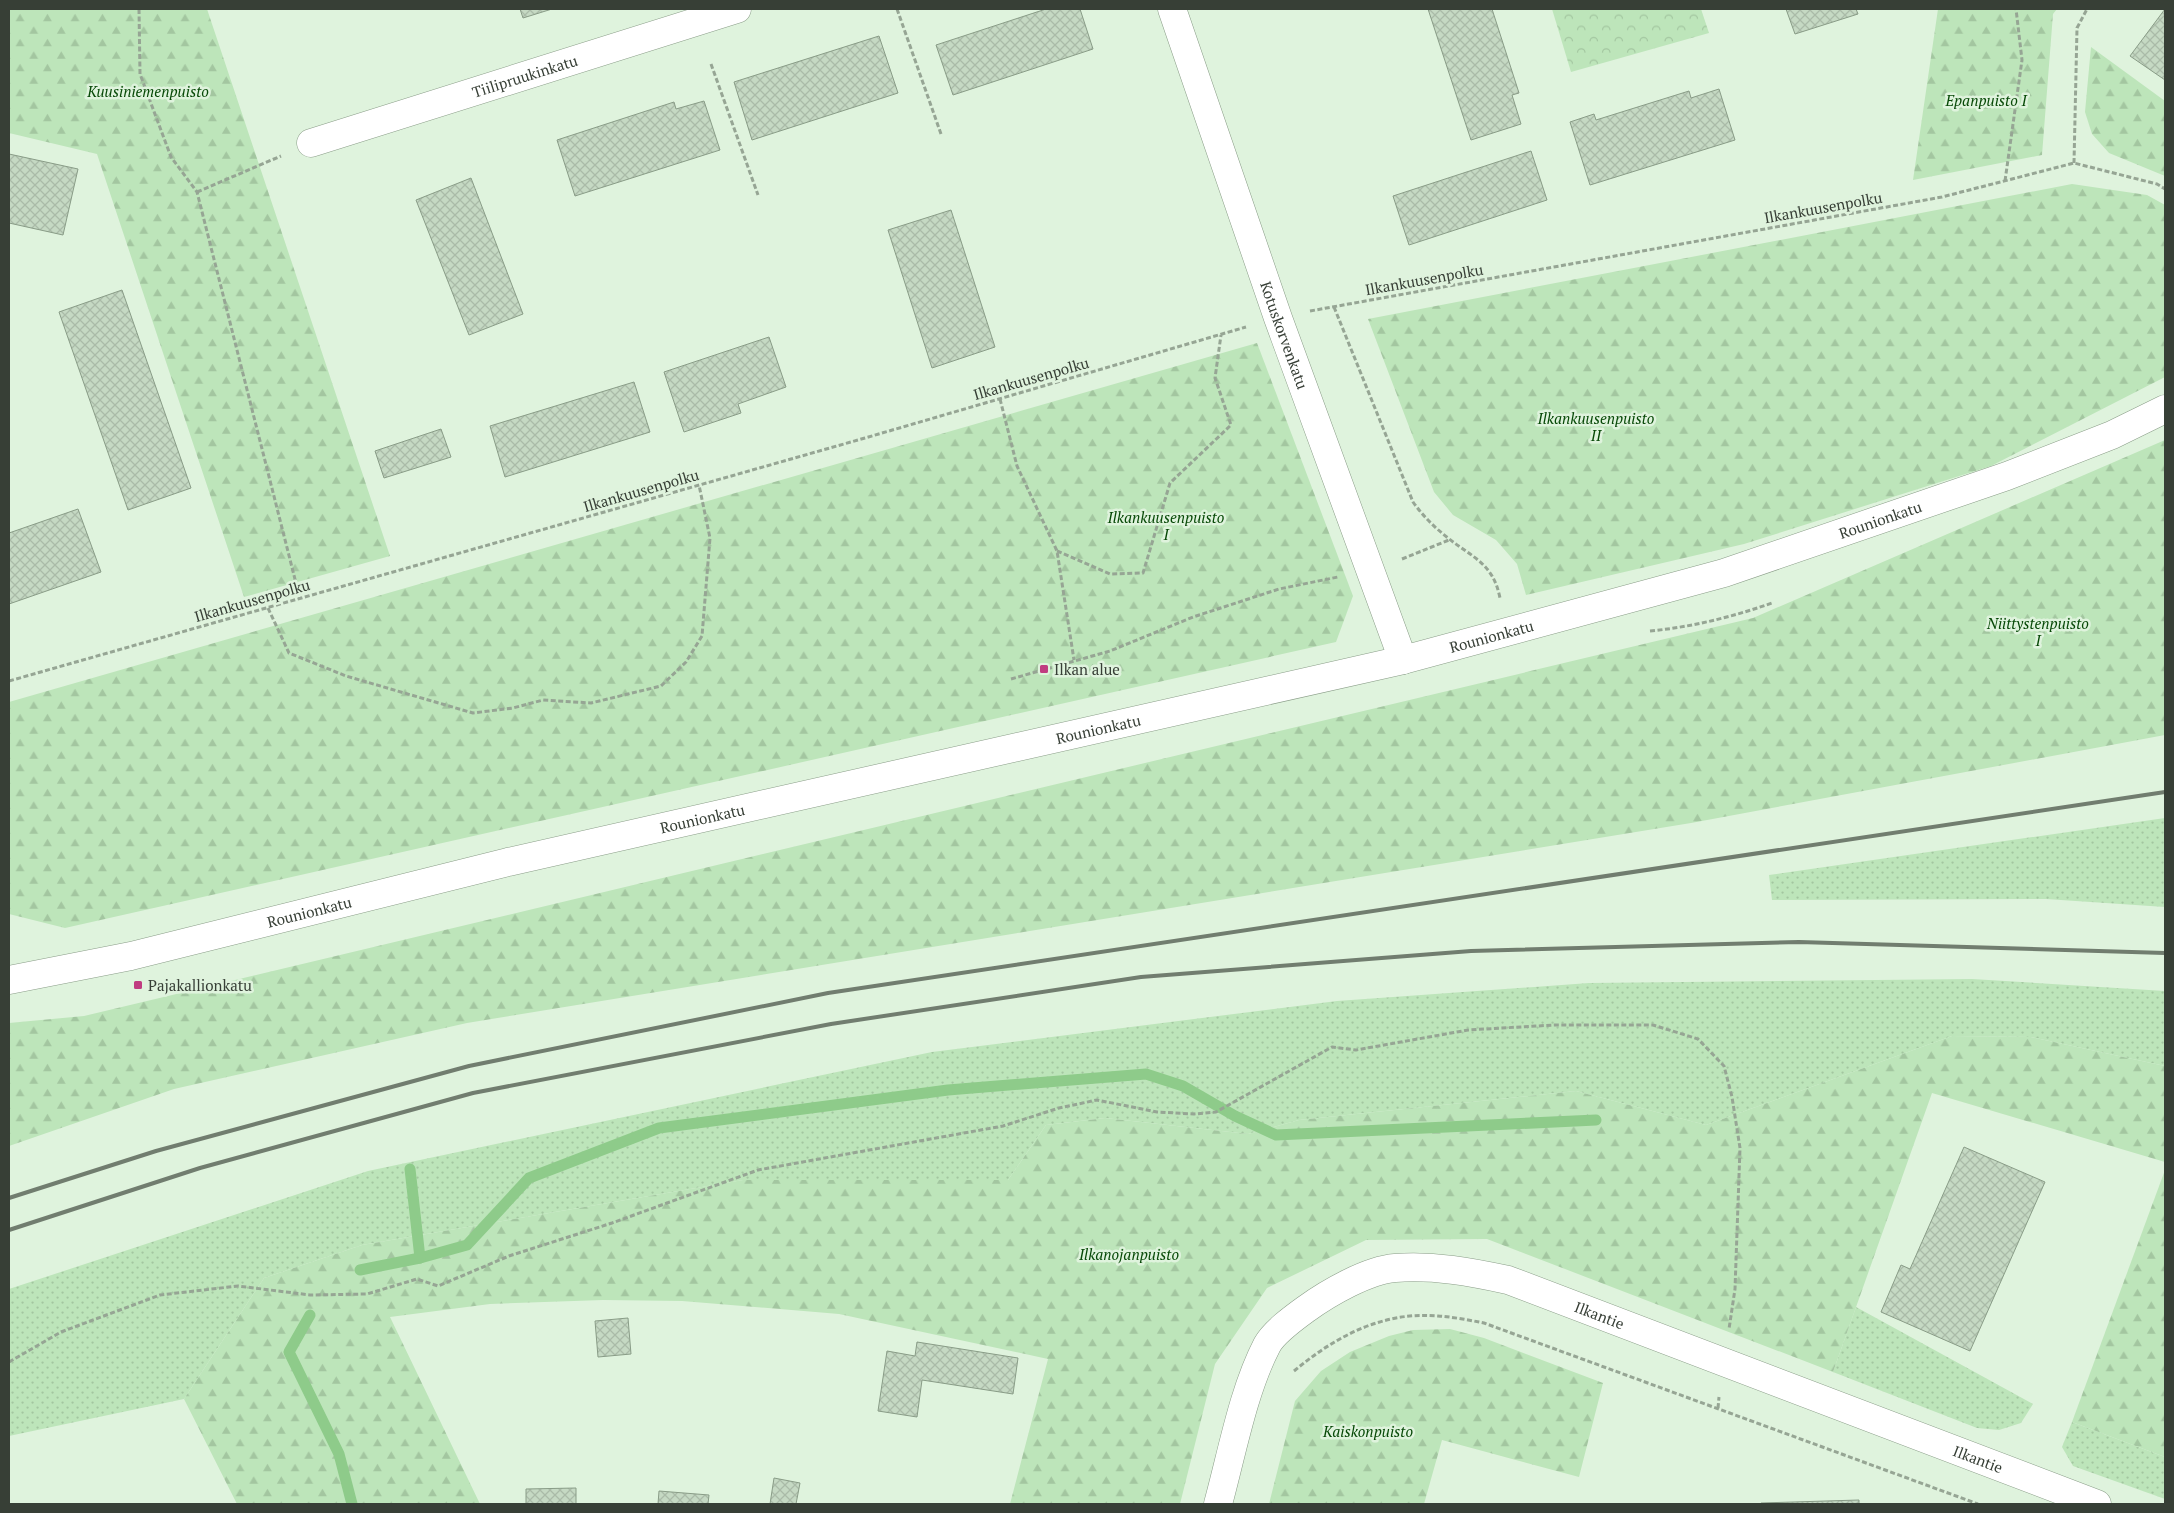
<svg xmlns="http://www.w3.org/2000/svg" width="2174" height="1513" viewBox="0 0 2174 1513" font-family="'PT Serif',serif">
<defs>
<pattern id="grass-dots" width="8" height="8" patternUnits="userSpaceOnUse" patternTransform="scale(1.25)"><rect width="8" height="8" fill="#bde5ba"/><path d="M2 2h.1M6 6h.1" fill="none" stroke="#a3c6a0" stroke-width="1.8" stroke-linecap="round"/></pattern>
<pattern id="forest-firs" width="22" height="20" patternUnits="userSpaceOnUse" patternTransform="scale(1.25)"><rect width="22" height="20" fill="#bde5ba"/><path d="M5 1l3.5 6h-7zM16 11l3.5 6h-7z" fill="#a3c6a0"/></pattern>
<pattern id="park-crowns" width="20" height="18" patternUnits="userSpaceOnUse" patternTransform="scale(1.25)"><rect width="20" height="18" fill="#bde5ba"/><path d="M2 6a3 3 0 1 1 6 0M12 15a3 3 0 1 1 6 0" fill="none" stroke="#a3c6a0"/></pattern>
<pattern id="building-cross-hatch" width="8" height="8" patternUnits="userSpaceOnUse" patternTransform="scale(1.25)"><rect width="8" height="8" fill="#c5d9c3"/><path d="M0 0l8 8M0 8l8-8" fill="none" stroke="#aabba8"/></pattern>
</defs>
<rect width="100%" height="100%" fill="#dff3dd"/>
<!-- grass -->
<g fill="url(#grass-dots)">
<polygon points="2165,818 2165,907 2046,899 1772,900 1769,875"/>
<polygon points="1972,979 2165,991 2165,1066 2031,1037 1952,1036 1706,1125 1576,1091 1299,1120 1248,1134 1105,1118 1046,1125 1008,1180 743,1180 362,1245 264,1278 184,1399 9,1436 9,1289 368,1171 932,1052 1337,1001 1589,983"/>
<polygon points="1856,1307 2033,1404 2021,1423 1999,1430 1977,1428 1833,1372"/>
<polygon points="2072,1422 2165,1457 2165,1499 2073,1466 2062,1447"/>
</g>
<!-- forest -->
<g fill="url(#forest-firs)">
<polygon points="9,9 207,9 390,556 244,597 97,154 9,133"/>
<polygon points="1938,9 2057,9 2053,14 2042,155 1913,180"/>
<polygon points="2091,47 2165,101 2165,176 2109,153 2092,134 2085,112"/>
<polygon points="2072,184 2147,195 2165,205 2165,377 1991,466 1744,544 1526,595 1517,564 1496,540 1453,515 1434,492 1368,319"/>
<polygon points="1257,343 1353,596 1336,642 65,928 9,914 9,702"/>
<polygon points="2165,440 2165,735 1691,823 467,1023 174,1089 9,1146 9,1023 84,1016 1753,618"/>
<polygon points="1952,1036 2031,1037 2165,1066 2165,1162 1932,1093 1833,1372 1487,1239 1366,1240 1267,1288 1215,1364 1180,1504 1010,1504 1048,1359 839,1314 682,1301 603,1300 490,1304 390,1317 480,1504 237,1504 184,1399 264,1278 362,1245 743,1180 1008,1180 1046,1125 1105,1118 1248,1134 1299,1120 1576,1091 1706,1125"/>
<polygon points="2165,1170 2165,1457 2072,1422"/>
<polygon points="1450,1329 1484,1338 1603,1383 1579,1477 1442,1440 1424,1504 1269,1504 1295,1401 1321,1371 1350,1352 1389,1336 1413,1330"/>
</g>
<!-- park -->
<polygon fill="url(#park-crowns)" points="1552,9 1701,9 1709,33 1571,72"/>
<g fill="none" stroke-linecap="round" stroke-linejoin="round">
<!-- stream -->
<g stroke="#8ecb8a" stroke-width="11">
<polyline points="420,1258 467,1245 529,1178 659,1128 948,1090 1146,1074 1183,1086 1235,1116 1276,1135 1596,1120"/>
<polyline points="360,1270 420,1258 410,1169"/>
<polyline points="310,1315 289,1352 339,1454 352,1504"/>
</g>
</g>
<!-- building -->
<g fill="url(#building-cross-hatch)" stroke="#899c87">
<polygon points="520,9 552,9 523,18"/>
<polygon points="1046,9 1080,9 1093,49 953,95 936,45"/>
<polygon points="1428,9 1492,9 1519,93 1512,95 1521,124 1471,140"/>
<polygon points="1786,9 1856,9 1858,14 1795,34"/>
<polygon points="2165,9 2165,80 2130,56"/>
<polygon points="879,36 898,93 752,140 734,82"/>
<polygon points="1719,89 1735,140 1590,185 1570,122 1594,114 1596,120 1689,91 1691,98"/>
<polygon points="704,101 720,150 575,196 557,140 674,102 676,109"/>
<polygon points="1531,151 1547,200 1409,245 1393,196"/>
<polygon points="9,154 78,169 63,235 9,223"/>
<polygon points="471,178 523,314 469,335 416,200"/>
<polygon points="951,210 995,347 932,368 888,230"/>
<polygon points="122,290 191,488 128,510 59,312"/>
<polygon points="769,337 786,387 738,404 741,413 684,432 664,372"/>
<polygon points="634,382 650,432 505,477 490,426"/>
<polygon points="441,429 451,457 384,478 375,451"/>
<polygon points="78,509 101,572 9,604 9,533"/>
<polygon points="1964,1147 2045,1182 1970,1351 1881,1312 1901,1265 1910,1269"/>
<polygon points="628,1318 631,1354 598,1357 595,1321"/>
<polygon points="917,1342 1018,1358 1013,1394 922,1380 917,1417 878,1411 887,1351 915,1356"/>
<polygon points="774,1478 800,1483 796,1504 770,1504"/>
<polygon points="576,1488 576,1504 526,1504 526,1489"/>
<polygon points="659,1491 709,1495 708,1504 658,1504"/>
<polygon points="1859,1500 1859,1504 1762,1504 1761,1503"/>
</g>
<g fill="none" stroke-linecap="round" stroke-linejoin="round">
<defs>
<g id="street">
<path id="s1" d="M1172 9 1278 318 1403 660"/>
<path id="s2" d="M311 143 737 9"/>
</g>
<g id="secondary">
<path id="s3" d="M9 980 131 956 508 862 1403 660 1724 573 2007 476 2112 435 2165 409"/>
<path id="s4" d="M1218 1504C1232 1453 1243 1391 1267 1345 1274 1332 1295 1317 1306 1309 1328 1293 1368 1270 1395 1268 1434 1265 1471 1272 1508 1280L2097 1504"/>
</g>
</defs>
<!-- street casing -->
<use href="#street" stroke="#8a9d88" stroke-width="29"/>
<!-- secondary casing -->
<use href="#secondary" stroke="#8a9d88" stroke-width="29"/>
<!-- path -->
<g stroke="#96a594" stroke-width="3" stroke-dasharray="5 2.5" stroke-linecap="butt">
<polyline points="139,9 140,74 171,157 197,192 300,599"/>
<polyline points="897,9 941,134"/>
<polyline points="711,64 758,195"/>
<polyline points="2074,163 2077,28 2087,9"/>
<polyline points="2005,181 2022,60 2016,9"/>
<polyline points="197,192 281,156"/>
<path d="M1334 307 1413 502C1423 516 1434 527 1448 538 1473 558 1493 563 1500 598"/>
<polyline points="1310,311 1942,197 2074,163 2157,184 2165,189"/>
<polyline points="1000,399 1017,466 1057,551 1074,660"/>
<polyline points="1057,551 1110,574 1143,573 1170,483 1231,425 1215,378 1221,335"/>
<polyline points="1402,559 1449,540"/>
<polyline points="268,608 289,653 346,676 473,713 513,708 543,700 591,703 661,686 686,662 702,636 710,538 699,485"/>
<path d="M1650 631C1692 627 1732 617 1772 603"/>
<polyline points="1011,679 1110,651 1193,617 1279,589 1338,577"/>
<polyline points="9,681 865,438 1246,327"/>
<polyline points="9,1362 61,1332 160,1295 238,1286 310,1295 367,1294 417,1279 438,1286 509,1256 612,1223 758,1170 1003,1126 1059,1108 1097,1100 1157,1112 1194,1114 1216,1112 1332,1047 1356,1050 1468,1030 1554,1025 1653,1025 1698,1039 1724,1066 1732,1097 1740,1148 1735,1289 1729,1329"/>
<path d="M1294 1371C1335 1337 1382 1311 1438 1316 1453 1317 1469 1320 1484 1323L1978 1504"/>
<polyline points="1718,1408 1719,1397"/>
</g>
<!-- street -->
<use href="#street" stroke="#fff" stroke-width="28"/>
<!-- secondary -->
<use href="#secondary" stroke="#fff" stroke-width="28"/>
<!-- rail -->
<g stroke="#717d6f" stroke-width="4">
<polyline points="9,1198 156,1151 469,1066 828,993 2165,792"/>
<polyline points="9,1230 200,1168 473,1093 831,1024 1141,977 1471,951 1799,942 2165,953"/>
</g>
</g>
<!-- markers -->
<g fill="#c03c80" stroke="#dff3dd" stroke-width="2">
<rect x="1039" y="664" width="10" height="10" rx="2.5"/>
<rect x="133" y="980" width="10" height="10" rx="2.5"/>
</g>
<g text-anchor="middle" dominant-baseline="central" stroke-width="5" stroke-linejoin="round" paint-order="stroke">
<!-- street labels -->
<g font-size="15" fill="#373f36" stroke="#dff3dd">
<text stroke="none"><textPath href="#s2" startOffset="224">Tiilipruukinkatu</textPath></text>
<text transform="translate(1823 207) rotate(-10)">Ilkankuusenpolku</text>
<text transform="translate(1424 279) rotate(-10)">Ilkankuusenpolku</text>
<text stroke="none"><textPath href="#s1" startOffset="345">Kotuskorvenkatu</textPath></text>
<text transform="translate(1031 378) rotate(-16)">Ilkankuusenpolku</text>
<text transform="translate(641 490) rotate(-16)">Ilkankuusenpolku</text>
<text stroke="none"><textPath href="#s3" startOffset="1928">Rounionkatu</textPath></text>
<text transform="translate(252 600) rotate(-16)">Ilkankuusenpolku</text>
<text stroke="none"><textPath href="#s3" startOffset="1522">Rounionkatu</textPath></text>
<text stroke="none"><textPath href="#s3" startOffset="1118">Rounionkatu</textPath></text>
<text stroke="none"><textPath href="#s3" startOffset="712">Rounionkatu</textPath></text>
<text stroke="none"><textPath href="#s3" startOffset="308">Rounionkatu</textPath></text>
<text stroke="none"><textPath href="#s4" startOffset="531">Ilkantie</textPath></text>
<text stroke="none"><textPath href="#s4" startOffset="936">Ilkantie</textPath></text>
</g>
<!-- park labels -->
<g font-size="15" font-style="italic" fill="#074907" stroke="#dff3dd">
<text x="148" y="91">Kuusiniemenpuisto</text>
<text x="1986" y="100">Epanpuisto I</text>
<text x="1596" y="418">Ilkankuusenpuisto<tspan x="1596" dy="17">II</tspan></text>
<text x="1166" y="517">Ilkankuusenpuisto<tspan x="1166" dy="17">I</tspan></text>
<text x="2038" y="623">Niittystenpuisto<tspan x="2038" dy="17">I</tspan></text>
<text x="1129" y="1254">Ilkanojanpuisto</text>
<text x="1368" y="1431">Kaiskonpuisto</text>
</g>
<!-- poi labels -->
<g font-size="15" fill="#373f36" stroke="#dff3dd" text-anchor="start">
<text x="1054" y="669">Ilkan alue</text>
<text x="148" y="985">Pajakallionkatu</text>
</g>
</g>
<!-- border -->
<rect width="2174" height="1513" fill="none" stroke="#373f36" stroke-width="20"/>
</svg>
